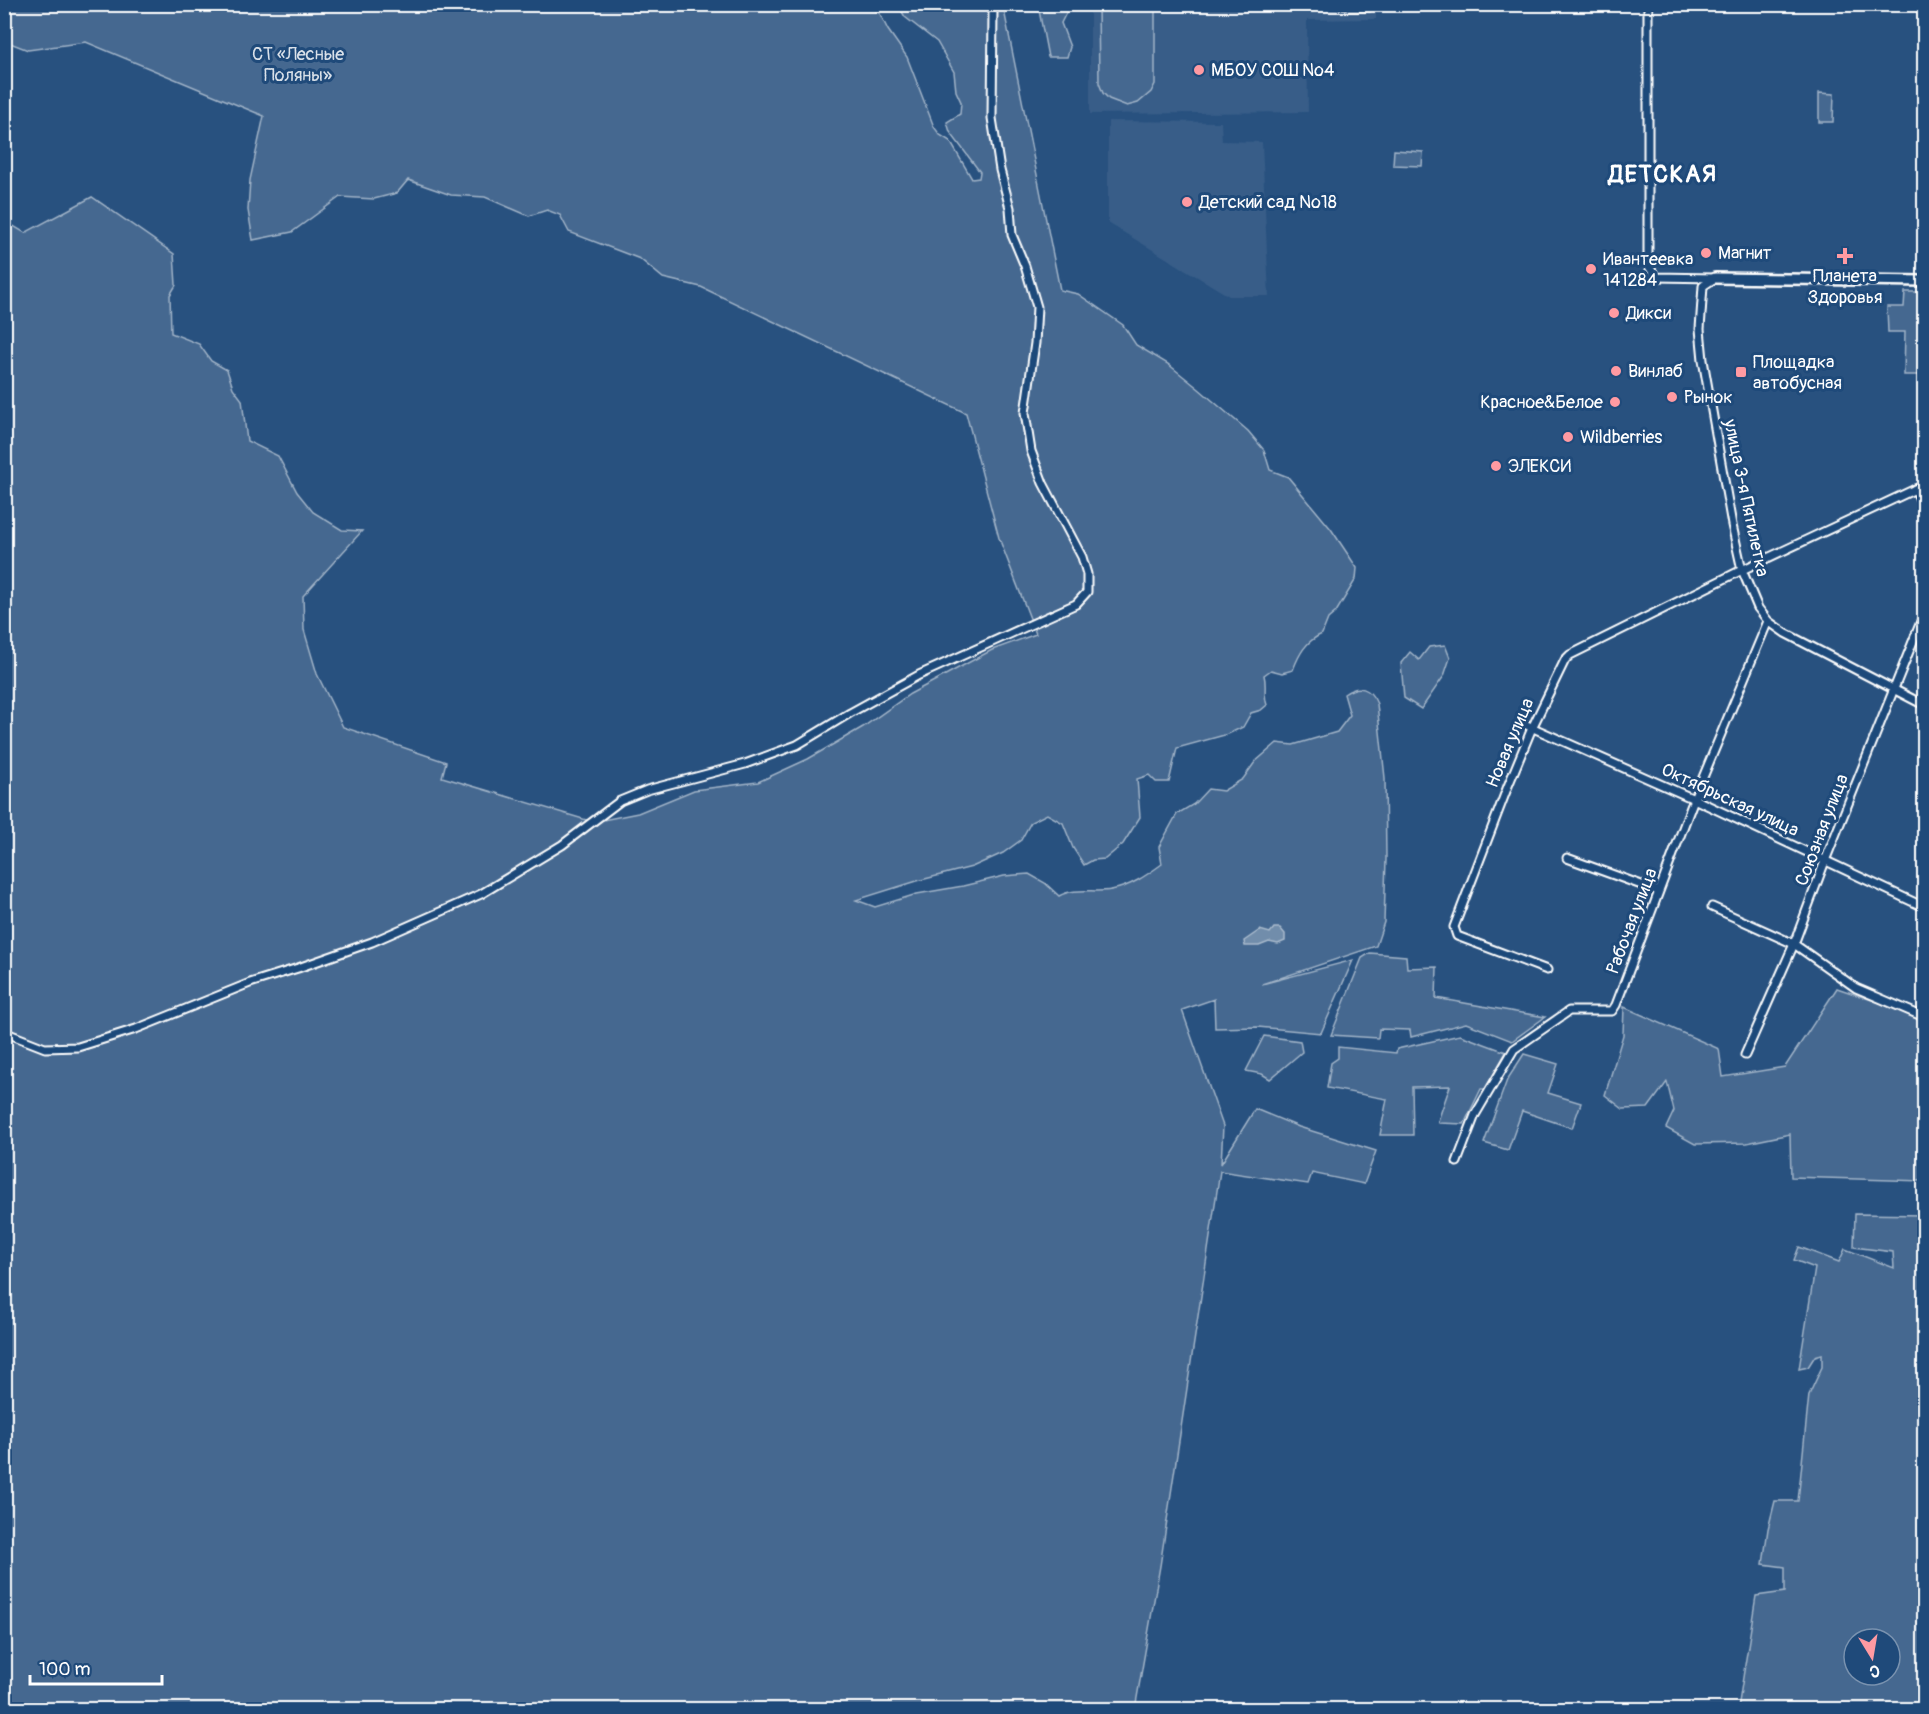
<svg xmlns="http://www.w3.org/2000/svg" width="1929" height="1714" viewBox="0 0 1929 1714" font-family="Pangolin,sans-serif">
<rect width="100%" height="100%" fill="#28517f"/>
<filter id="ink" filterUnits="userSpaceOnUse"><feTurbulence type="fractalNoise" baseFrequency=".0167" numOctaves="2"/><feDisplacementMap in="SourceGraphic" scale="12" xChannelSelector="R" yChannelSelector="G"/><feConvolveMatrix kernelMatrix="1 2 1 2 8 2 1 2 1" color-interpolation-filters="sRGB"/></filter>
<g filter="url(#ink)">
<!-- built -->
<g fill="#375d88">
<polygon points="1090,5 1376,5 1376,19 1307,20 1308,112 1090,114"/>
<polygon points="1108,121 1221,122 1222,141 1262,142 1269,296 1229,296 1108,223"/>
</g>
<!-- green -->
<g fill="#446890" stroke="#a2b4c8" stroke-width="1.5" fill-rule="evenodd">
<path d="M5 5H868L880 14 888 30 907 57 934 127 940 135 950 141 972 179 979 178 980 172 950 132 947 122 960 114 961 102 956 91 954 72 937 42 905 17 898 5H1003L1060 290 1078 294 1123 325 1136 345 1168 364 1199 389 1248 431 1264 450 1270 470 1288 477 1331 529 1357 568 1356 579 1336 612 1328 619 1322 634C1306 641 1299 654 1293 670L1282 673 1271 670 1264 675C1267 686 1263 694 1267 705L1261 710 1251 713 1243 727 1228 734 1177 748 1169 782H1156L1149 775 1137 779 1140 817 1123 844 1105 859 1093 860 1084 865 1073 848 1063 823 1047 814 1031 822 1021 840 1003 853 972 867 917 881 856 900 875 907 917 894 963 886 1004 876 1029 874 1045 883 1059 896C1074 887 1094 893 1111 890 1130 887 1147 875 1162 864L1159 847 1177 814 1194 804 1208 789 1223 791 1243 779 1255 762 1277 743 1293 745 1337 732 1350 715 1344 694C1359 684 1370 687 1377 704L1385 778 1386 859 1384 922 1376 946 1262 984 1353 960 1321 1033 1258 1027 1215 1028 1214 999 1182 1010 1223 1126 1221 1164 1255 1109 1299 1127 1376 1151 1364 1184 1312 1173 1308 1184 1220 1171 1160 1566 1135 1709 5 1710V221L25 233 92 197 174 254 176 285 170 295 171 333 199 344 211 361 227 370 233 388 242 400 247 441 278 456 297 492 313 512 342 530 362 531 303 596 304 630 317 674 343 727 446 762 442 777 593 822 638 813 694 790 758 782 808 759 863 727 910 694 992 650 1036 634 999 538 966 413 701 287 663 278 640 259 569 232 560 215 547 210 529 216 485 197 451 195 408 180 397 193 374 199 340 197 292 232 253 240 248 210 250 180 264 116 86 42 28 50 5 41Z"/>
<polygon points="1038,5 1070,5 1061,23 1070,47 1067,57 1048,57"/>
<polygon points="1098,5 1155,5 1155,84 1151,92 1138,103 1127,106 1109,99 1103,93 1099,83"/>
<polygon points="1309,5 1370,5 1370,12 1346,12 1346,9 1309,10"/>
<polygon points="1819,93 1834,94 1833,122 1819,122"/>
<polygon points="1394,150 1423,152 1422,166 1393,165"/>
<polygon points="1905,292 1924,292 1924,375 1904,375 1905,332 1888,332 1887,307 1904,307"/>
<polygon points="1445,645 1450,658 1444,676 1421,709 1404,698 1401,663 1410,652 1419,660 1429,647"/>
<polygon points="1370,953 1406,956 1407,968 1437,967 1436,998 1545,1017 1512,1041 1466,1023 1411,1037 1410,1030 1379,1029 1378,1038 1331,1035 1362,958"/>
<polygon points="1837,988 1924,1018 1924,1181 1791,1177 1790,1134 1747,1143 1695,1144 1666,1128 1674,1111 1667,1082 1648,1108 1623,1109 1605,1095 1623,1035 1624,1007 1719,1049 1723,1077 1785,1067"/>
<polygon points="1460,1035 1506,1052 1485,1089 1481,1089 1464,1124 1439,1123 1438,1121 1450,1086 1412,1087 1413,1135 1380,1135 1387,1099 1327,1088 1331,1063 1338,1058 1338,1047 1396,1053 1397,1049"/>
<polygon points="1264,1036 1300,1041 1302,1052 1270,1079 1262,1074 1246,1071"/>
<polygon points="1524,1054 1558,1064 1548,1093 1581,1103 1572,1128 1522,1111 1508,1150 1484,1143 1507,1080"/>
<path d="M1855 1214 1924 1215V1709H1738L1756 1596 1785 1592V1567L1763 1564 1768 1529 1775 1501H1798L1809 1395 1822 1367V1354L1815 1356 1808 1367 1799 1369 1815 1268 1794 1260 1799 1247 1839 1262 1845 1249 1894 1268 1893 1252 1854 1247ZM1854 1639H1890V1675H1854Z"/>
</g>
<!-- water -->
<polygon fill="#718dab" stroke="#aabbcd" stroke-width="1.5" points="1274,928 1280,928 1285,934 1285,941 1278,944 1269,942 1259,946 1245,946 1244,941 1260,930 1270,933"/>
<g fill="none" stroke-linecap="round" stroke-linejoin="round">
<defs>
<g id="street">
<polyline points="1648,4 1648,265 1656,277 1715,278"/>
<polyline points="1715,278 1703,286 1700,329 1703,360 1732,525 1742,570 1758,608 1768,621 1785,633 1924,705"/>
<polyline points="1915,489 1924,507"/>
<polyline points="1522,723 1694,799 1924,907"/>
<polyline points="1567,858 1658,891"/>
<polyline points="1712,907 1794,944 1856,988 1924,1017"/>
<polyline points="1547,970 1457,936 1454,927 1508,786 1532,728 1565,660 1570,655 1742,570 1924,485"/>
<polyline points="4,1032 45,1048 78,1047 136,1029 250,983 298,968 372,942 481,894 562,845 620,801 647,790 745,764 797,745 850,713 919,675 1076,604 1087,592 1087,574 1082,557 1043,483 1031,451 1025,413 1035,343 1037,307 1025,266 1012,235 1010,208 1000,170 992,118 993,10 997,4"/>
<polyline points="1745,1055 1794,944 1825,861 1924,614"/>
<polyline points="1457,1162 1475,1115 1514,1049 1569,1011 1612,1011 1616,1005 1694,799 1768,621"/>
</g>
<polyline id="secondary" points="1715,278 1924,281"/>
</defs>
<!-- street casing -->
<use href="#street" stroke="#fff" stroke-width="11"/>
<!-- secondary casing -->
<use href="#secondary" stroke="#fff" stroke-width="14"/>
<!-- street -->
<use href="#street" stroke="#1f4a7a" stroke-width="7"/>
<!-- secondary -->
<use href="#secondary" stroke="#1f4a7a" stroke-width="9"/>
</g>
</g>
<!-- markers -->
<g fill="#ff9aa2" stroke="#1f4a7a" stroke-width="2">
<circle cx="1199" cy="70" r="6"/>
<circle cx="1187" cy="202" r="6"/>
<circle cx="1706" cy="253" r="6"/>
<path d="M1842 247h6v6h6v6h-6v6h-6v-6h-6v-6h6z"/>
<circle cx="1591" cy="269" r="6"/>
<circle cx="1614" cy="313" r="6"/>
<circle cx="1616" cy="371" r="6"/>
<rect x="1735" y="366" width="12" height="12" rx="3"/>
<circle cx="1672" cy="397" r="6"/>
<circle cx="1615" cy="402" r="6"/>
<circle cx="1568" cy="437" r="6"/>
<circle cx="1496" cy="466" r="6"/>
</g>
<g text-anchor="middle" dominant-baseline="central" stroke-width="6" stroke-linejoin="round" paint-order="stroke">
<!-- park labels -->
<g font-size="18" fill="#dae1e9" stroke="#1f4a7a">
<text x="298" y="54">СТ «Лесные<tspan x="298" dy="21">Поляны»</tspan></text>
</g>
<!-- poi labels -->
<g font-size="18" fill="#fff" stroke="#1f4a7a" text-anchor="start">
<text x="1211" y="70">МБОУ СОШ №4</text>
<text x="1199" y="202">Детский сад №18</text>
<text x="1718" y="253">Магнит</text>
<text x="1603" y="259">Ивантеевка<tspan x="1603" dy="21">141284</tspan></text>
<text x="1845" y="276" text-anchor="middle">Планета<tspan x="1845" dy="21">Здоровья</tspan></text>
<text x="1626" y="313">Дикси</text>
<text x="1753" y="362">Площадка<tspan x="1753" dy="21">автобусная</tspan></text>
<text x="1628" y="371">Винлаб</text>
<text x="1684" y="397">Рынок</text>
<text x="1603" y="402" text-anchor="end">Красное&amp;Белое</text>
<text x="1580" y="437">Wildberries</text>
<text x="1508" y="466">ЭЛЕКСИ</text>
</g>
<!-- street labels -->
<g font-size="18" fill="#fff" stroke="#1f4a7a">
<text transform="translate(1746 498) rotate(78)">улица 3-я Пятилетка</text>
<text transform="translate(1510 743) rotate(-67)">Новая улица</text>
<text transform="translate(1730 800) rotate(25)">Октябрьская улица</text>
<text transform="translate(1822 830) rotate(-69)">Союзная улица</text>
<text transform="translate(1632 921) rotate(-69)">Рабочая улица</text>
</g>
<!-- district labels -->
<g font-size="24" font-weight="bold" letter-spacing="1.5" fill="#fff" stroke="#1f4a7a">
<text x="1663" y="174">ДЕТСКАЯ</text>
</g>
</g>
<!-- margin -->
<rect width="1929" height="1714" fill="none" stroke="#1f4a7a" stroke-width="24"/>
<rect x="12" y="12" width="1905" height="1690" fill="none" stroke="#fff" stroke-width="2" filter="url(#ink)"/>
<!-- north arrow -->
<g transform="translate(1872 1657) rotate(169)"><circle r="28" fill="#1f4a7a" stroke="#7992af" stroke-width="1.5"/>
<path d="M0-4.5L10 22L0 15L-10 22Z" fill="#ff9aa2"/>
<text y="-9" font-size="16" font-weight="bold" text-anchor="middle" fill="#ffffff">С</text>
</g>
<!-- scale -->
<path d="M30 1675v9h132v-9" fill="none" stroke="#ffffff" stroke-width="3"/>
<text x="39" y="1675" font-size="18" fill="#ffffff" stroke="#1f4a7a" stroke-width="4.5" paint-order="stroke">100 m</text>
</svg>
